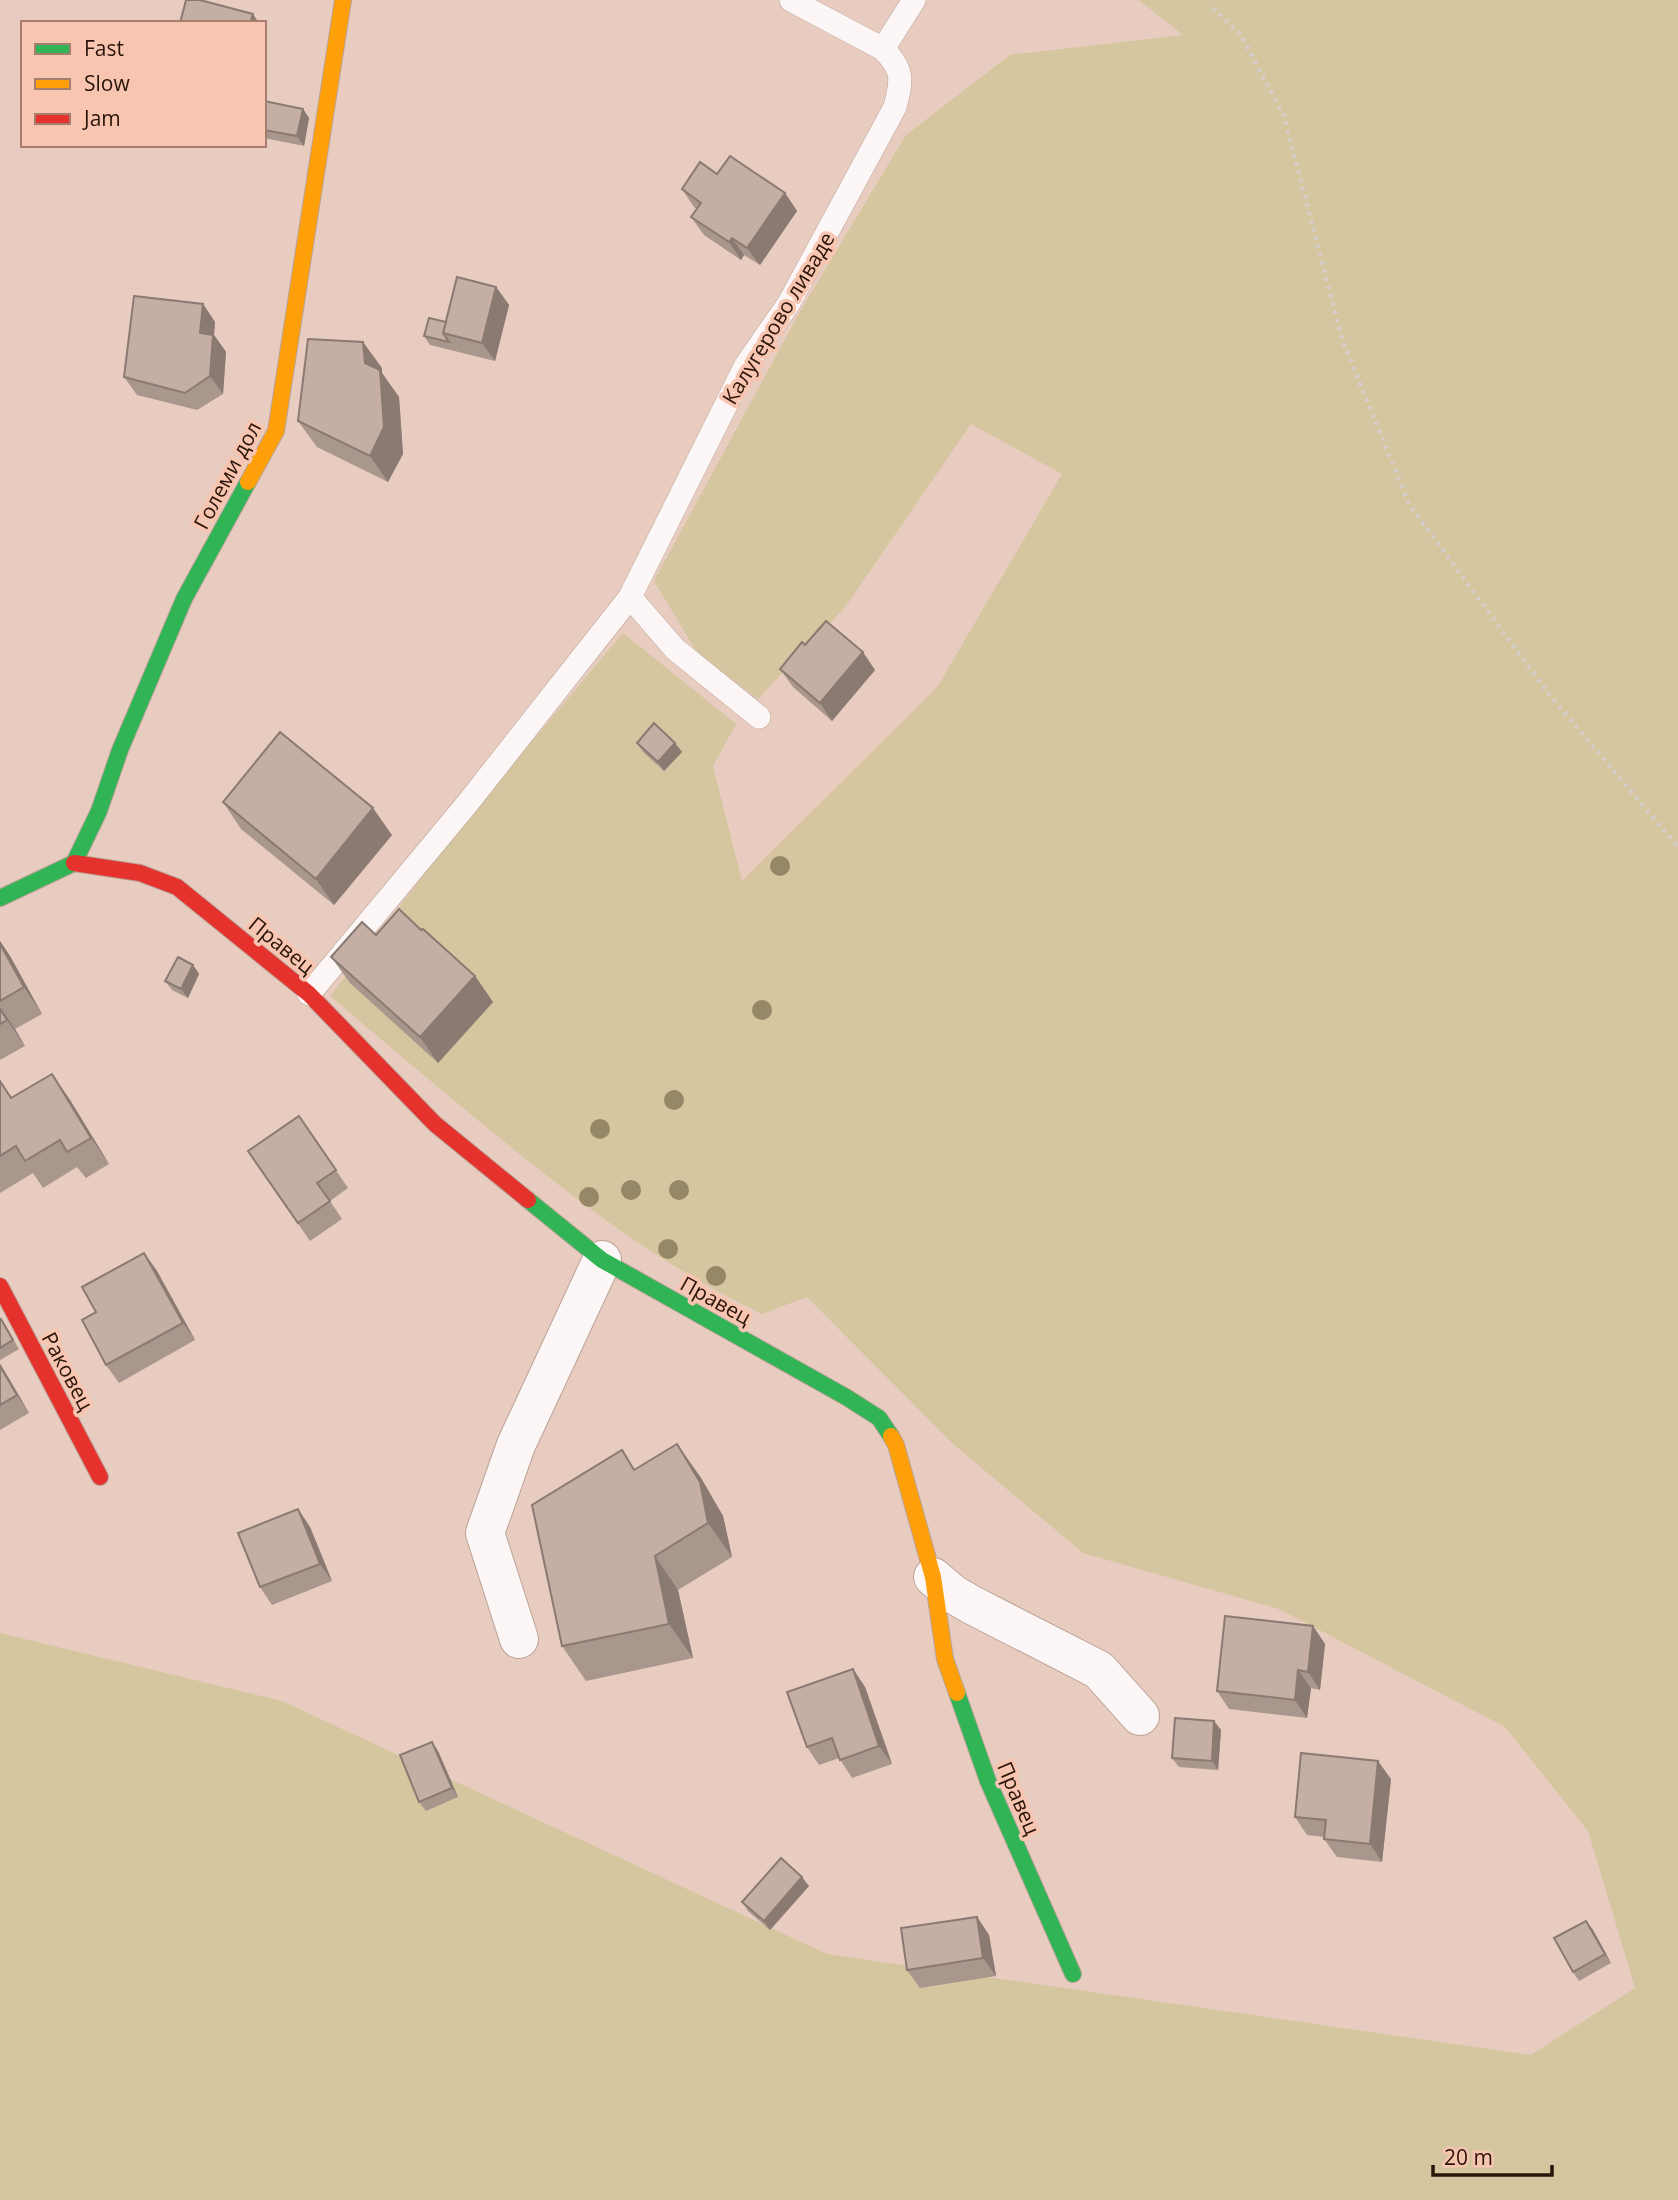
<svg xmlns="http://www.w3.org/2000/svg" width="1678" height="2200" viewBox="0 0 1678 2200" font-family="'Open Sans',sans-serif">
<rect width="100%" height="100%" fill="#e8ccc0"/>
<!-- green -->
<path fill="#d5c69f" d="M1139 0H1678V2200H0V1633L282 1701 827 1954 1531 2055 1635 1988 1588 1831 1505 1727 1279 1609 1083 1553 952 1443 807 1297 762 1314C675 1273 597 1216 522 1156 457 1104 394 1050 330 996L471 814 623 633 736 724 713 766 742 881 938 686 1062 474 971 424 846 606 758 699 698 654 654 581 802 308 906 135 1010 55 1183 35Z"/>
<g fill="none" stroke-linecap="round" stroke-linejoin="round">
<defs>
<g id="lane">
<polyline points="883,49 914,0"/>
<path d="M759 717 675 649 630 597 746 365 789 303 895 107C902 80 904 70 883 49L791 0"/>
<polyline points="309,994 467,804 630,597"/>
</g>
<g id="street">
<polyline points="933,1577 953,1594 972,1605 1099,1670 1140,1716"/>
<polyline points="519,1639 485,1533 516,1445 602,1260"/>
</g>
<g id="fast">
<polyline points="0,898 74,863 99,811 120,750 184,599 248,482"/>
<polyline points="528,1200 602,1260 846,1397 879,1418 891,1436"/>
<polyline points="957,1693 988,1781 1073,1974"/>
</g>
<g id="slow">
<polyline points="248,482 276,431 343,0"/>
<polyline points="891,1436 896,1445 933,1577 945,1659 957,1693"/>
</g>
<g id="jam">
<polyline points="74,863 140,873 177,887 309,994 435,1124 528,1200"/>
<polyline points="0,1286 100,1477"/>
</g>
</defs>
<!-- lane casing -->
<use href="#lane" stroke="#baa398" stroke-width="24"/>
<!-- street casing -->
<use href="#street" stroke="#baa398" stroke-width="40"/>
<!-- fast casing -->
<use href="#fast" stroke="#baa398" stroke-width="18"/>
<!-- slow casing -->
<use href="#slow" stroke="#baa398" stroke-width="18"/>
<!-- jam casing -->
<use href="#jam" stroke="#baa398" stroke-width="18"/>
<!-- path -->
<polyline stroke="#d5ccc8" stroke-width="4.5" stroke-dasharray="3.5 5" stroke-linecap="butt" points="1213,8 1240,34 1284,116 1342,339 1409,504 1548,693 1678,847"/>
<!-- lane -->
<use href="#lane" stroke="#fcf7f6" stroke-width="23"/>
<!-- street -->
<use href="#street" stroke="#fcf7f6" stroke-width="38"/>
<!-- fast -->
<use href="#fast" stroke="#30b455" stroke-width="16"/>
<!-- slow -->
<use href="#slow" stroke="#ff9f0a" stroke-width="16"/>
<!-- jam -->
<use href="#jam" stroke="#e5322d" stroke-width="16"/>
</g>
<!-- trees -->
<g fill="#968766">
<circle cx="780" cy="866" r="10"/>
<circle cx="762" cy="1010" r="10"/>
<circle cx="674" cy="1100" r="10"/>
<circle cx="600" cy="1129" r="10"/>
<circle cx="631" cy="1190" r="10"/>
<circle cx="679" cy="1190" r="10"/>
<circle cx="589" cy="1197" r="10"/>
<circle cx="668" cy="1249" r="10"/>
<circle cx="716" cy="1276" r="10"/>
</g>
<!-- wall -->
<g fill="#a9968c">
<polygon points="264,101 303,109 309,118 304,146 264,138"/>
<polygon points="717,174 785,193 797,211 760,265 744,255 741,260 704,235 691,217 697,209 694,207 682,189"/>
<polygon points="496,287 509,305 495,361 430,345 424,336"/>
<polygon points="203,304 215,322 214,335 226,352 223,394 197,410 137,395 124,377"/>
<polygon points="382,368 382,373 399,397 403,454 388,482 317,447 298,421"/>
<polygon points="780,669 875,670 832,721 793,687"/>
<polygon points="637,743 675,743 682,752 664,771 643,752"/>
<polygon points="223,802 392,835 334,905 241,829"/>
<polygon points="421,930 475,976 493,1002 438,1063 350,983 331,957 376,935"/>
<polygon points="0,941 10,956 42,1014 15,1029 25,1046 0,1060"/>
<polygon points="193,965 199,974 188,998 172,990 165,981"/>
<polygon points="52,1074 70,1100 109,1164 86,1178 77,1167 43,1188 33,1173 0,1193 0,1081 12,1098"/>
<polygon points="299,1116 348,1188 330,1201 342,1219 310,1241 248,1151"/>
<polygon points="144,1253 157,1271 195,1340 119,1383 106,1365 96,1312"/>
<polygon points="1,1319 19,1349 0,1360 0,1320"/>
<polygon points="0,1364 29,1413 0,1430"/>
<polygon points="677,1444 701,1478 723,1516 732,1557 678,1590 693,1658 586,1681 562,1646 636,1469"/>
<polygon points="298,1509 310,1527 332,1581 272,1605 260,1587"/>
<polygon points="1313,1626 1325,1644 1320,1690 1311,1688 1307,1718 1229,1709 1217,1691"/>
<polygon points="853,1669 865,1687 892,1764 852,1778 839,1758 819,1765 807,1747"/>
<polygon points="1214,1721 1221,1730 1218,1770 1179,1767 1172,1758"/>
<polygon points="432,1742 438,1751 458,1797 426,1811 419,1802"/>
<polygon points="1391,1779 1382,1862 1337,1857 1324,1839 1324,1837 1307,1835 1295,1817"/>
<polygon points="809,1886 770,1930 748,1911 742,1902"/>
<polygon points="977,1917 989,1935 996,1976 920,1988 907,1970"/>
<polygon points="1586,1921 1593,1930 1611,1963 1579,1981 1573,1972"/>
</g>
<!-- shaded-wall -->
<g fill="#8a7a72">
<polygon points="253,14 259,23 250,23"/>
<polygon points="303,109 309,118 304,146 297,136"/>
<polygon points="785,193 797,211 760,265 747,248"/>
<polygon points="732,238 744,255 741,260 729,242"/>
<polygon points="496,287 509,305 495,361 482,343"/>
<polygon points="203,304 215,322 214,335 226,352 223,394 210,376 200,333"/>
<polygon points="363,342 382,368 382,373 399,397 403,454 388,482 370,456"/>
<polygon points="863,652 875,670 832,721 820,703"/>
<polygon points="675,743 682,752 664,771 658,762"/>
<polygon points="373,808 392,835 334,905 316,879"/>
<polygon points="0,941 10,956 42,1014 24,987 0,944"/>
<polygon points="193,965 199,974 188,998 181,989"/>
<polygon points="475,976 493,1002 438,1063 420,1037"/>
<polygon points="0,1007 15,1029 25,1046 7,1020"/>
<polygon points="52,1074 70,1100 109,1164 91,1138"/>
<polygon points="144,1253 157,1271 195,1340 183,1323"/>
<polygon points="0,1364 4,1370 29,1413 17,1395 0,1366"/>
<polygon points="677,1444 701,1478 723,1516 732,1557 708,1523"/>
<polygon points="298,1509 310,1527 332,1581 320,1564"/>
<polygon points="655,1556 678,1590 693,1658 669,1624"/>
<polygon points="1313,1626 1325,1644 1320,1690 1308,1672"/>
<polygon points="853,1669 865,1687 892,1764 879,1746"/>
<polygon points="1298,1670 1311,1688 1307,1718 1295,1700"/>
<polygon points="1214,1721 1221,1730 1218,1770 1212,1761"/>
<polygon points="432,1742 438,1751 458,1797 452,1788"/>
<polygon points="1378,1761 1391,1779 1382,1862 1370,1844"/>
<polygon points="802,1877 809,1886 770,1930 764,1921"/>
<polygon points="977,1917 989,1935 996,1976 983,1958"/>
<polygon points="1586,1921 1593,1930 1611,1963 1605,1954"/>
</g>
<!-- building -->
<g fill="#c5aea3" stroke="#8a7a72" stroke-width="2">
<polygon points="186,0 200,0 253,14 250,23 180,23"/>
<polygon points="264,101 303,109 297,136 264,130"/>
<polygon points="730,156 785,193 747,248 732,238 729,242 691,217 701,203 682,189 700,162 717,174"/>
<polygon points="457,277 496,287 482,343 443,333"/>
<polygon points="134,296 203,304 200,333 213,335 210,376 185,393 124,377"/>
<polygon points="429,318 446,322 443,333 449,342 424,336"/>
<polygon points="308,339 363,342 365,363 380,370 384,427 370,456 298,421"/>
<polygon points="826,621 863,652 820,703 780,669 802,642 805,645"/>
<polygon points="654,723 675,743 658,762 637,743"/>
<polygon points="280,732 373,808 316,879 223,802"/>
<polygon points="399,909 421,930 423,929 475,976 420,1037 331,957 362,922 376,935"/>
<polygon points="0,944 24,987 0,1001"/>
<polygon points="178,957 193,965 181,989 165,981"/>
<polygon points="0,1009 7,1020 0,1024"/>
<polygon points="52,1074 91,1138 67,1152 60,1140 25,1161 16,1146 0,1156 0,1081 11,1098"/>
<polygon points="299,1116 336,1170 317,1183 330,1201 298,1223 248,1151"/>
<polygon points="144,1253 183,1323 106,1365 82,1320 96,1312 82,1287"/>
<polygon points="1,1319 13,1340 0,1348 0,1320"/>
<polygon points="0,1366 17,1395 0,1405"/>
<polygon points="677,1444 700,1482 708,1523 655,1556 669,1624 562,1646 532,1505 622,1450 634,1470"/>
<polygon points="298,1509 320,1564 260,1587 238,1533"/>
<polygon points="1225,1616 1313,1626 1308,1672 1298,1670 1295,1700 1217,1691"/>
<polygon points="853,1669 879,1746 840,1760 832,1738 807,1747 787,1692"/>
<polygon points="1175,1718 1214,1721 1212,1761 1172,1758"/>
<polygon points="432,1742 452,1788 419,1802 400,1755"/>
<polygon points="1301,1753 1378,1761 1370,1844 1324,1839 1326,1820 1295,1817"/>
<polygon points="781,1858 802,1877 764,1921 742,1902"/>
<polygon points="977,1917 983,1958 907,1970 901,1928"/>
<polygon points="1586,1921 1605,1954 1573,1972 1554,1938"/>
</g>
<g text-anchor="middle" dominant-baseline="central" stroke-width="7" stroke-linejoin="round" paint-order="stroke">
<!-- street labels -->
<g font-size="21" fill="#2b140a" stroke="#f8c5b0">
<text transform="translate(778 318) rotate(-59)">Калугерово ливаде</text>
<text transform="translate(227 475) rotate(-62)">Големи дол</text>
<text transform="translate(282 945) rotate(39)">Правец</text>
<text transform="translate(716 1300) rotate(29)">Правец</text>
<text transform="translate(68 1371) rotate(62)">Раковец</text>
<text transform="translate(1019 1798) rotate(67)">Правец</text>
</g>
</g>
<!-- legend -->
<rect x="21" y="21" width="245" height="126" fill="#f8c5b0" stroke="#a67e6e" stroke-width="2"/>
<rect x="35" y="44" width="35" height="10" fill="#30b455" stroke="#a67e6e" stroke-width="2"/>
<text x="84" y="56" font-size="21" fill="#2b140a">Fast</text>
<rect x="35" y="79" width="35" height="10" fill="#ff9f0a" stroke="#a67e6e" stroke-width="2"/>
<text x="84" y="91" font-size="21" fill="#2b140a">Slow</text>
<rect x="35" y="114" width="35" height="10" fill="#e5322d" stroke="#a67e6e" stroke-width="2"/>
<text x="84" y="126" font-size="21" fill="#2b140a">Jam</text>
<!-- scale -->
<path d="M1433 2165v10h119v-10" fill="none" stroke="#2b140a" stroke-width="3.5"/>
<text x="1444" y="2165" font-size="21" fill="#2b140a" stroke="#f8c5b0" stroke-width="5" paint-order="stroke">20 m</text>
</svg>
